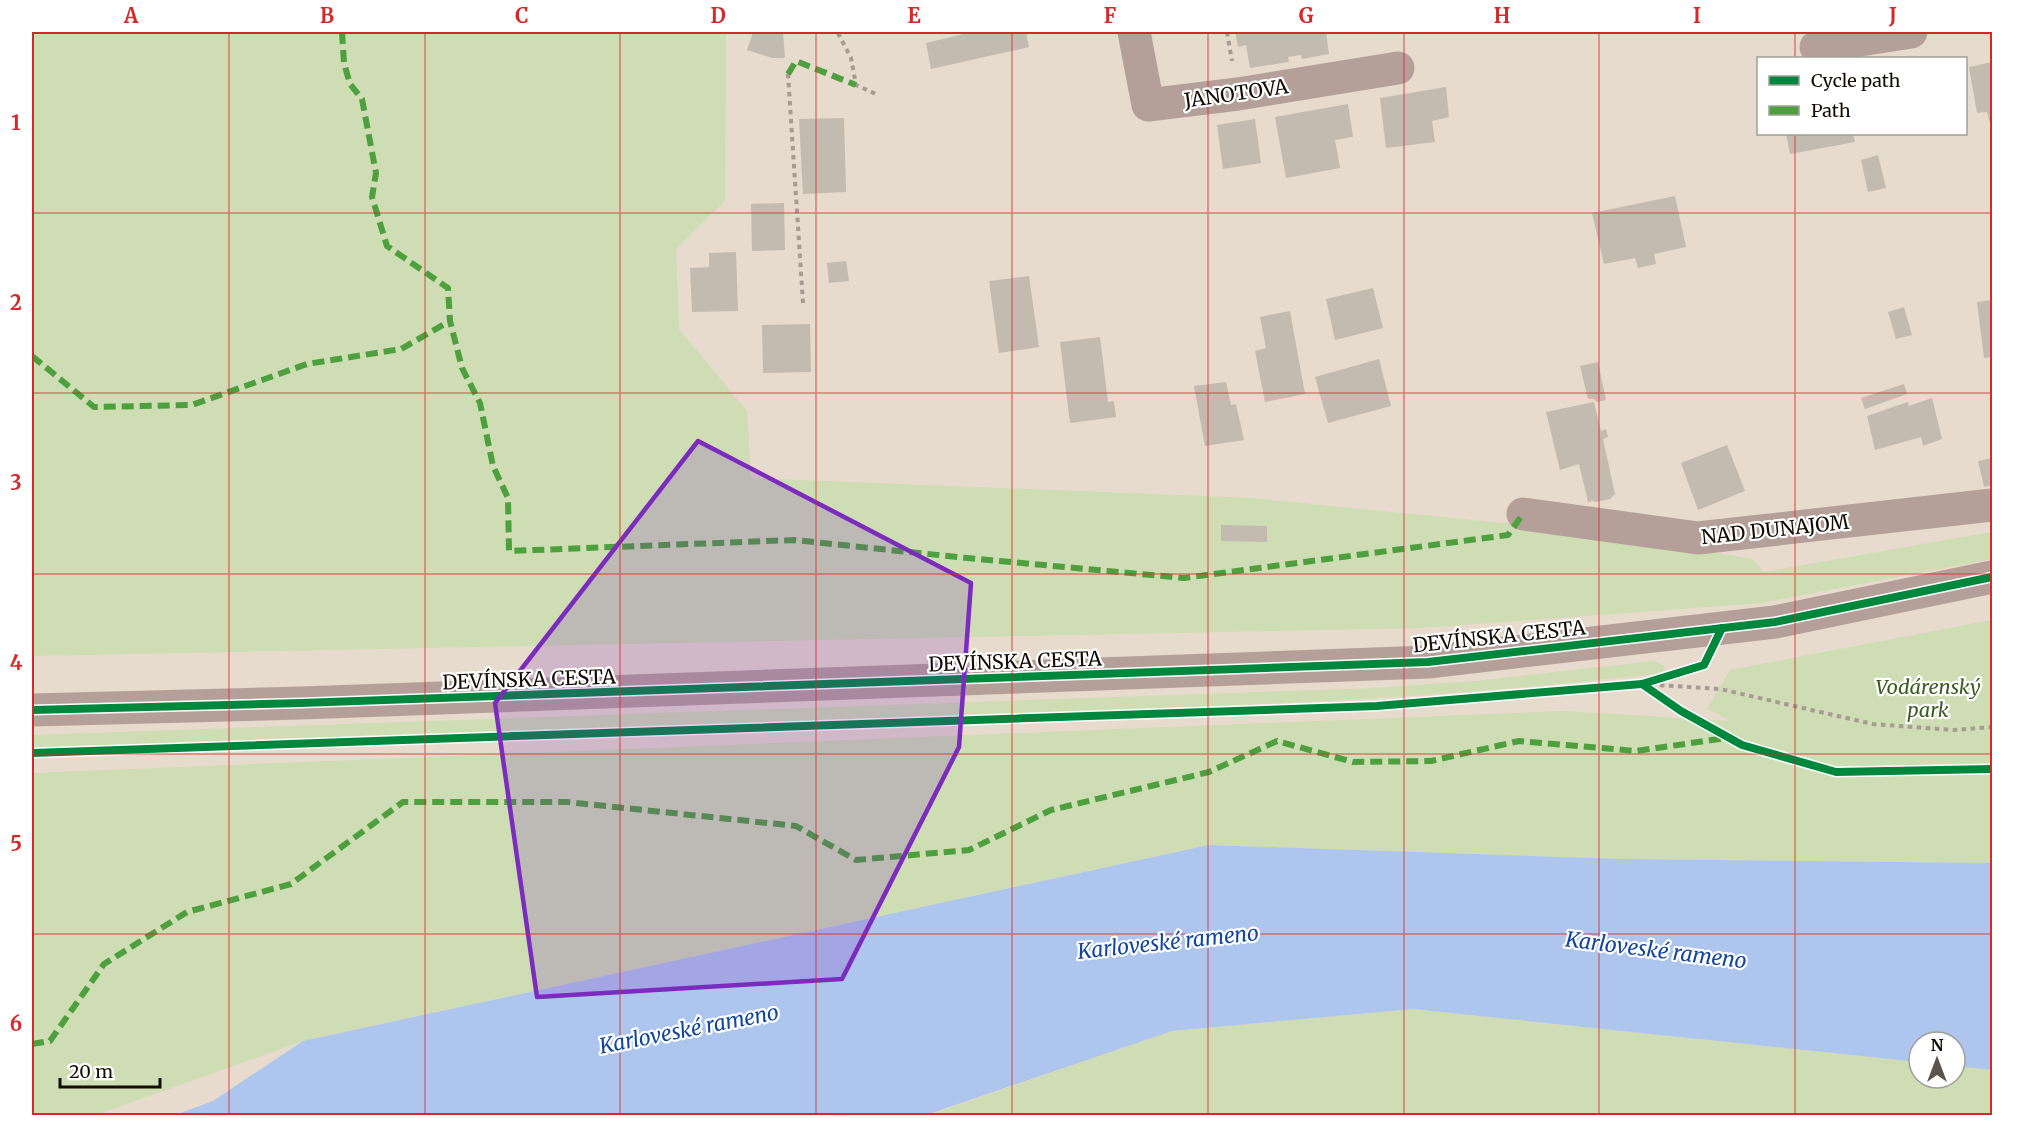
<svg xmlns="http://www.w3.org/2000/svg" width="2024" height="1147" viewBox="0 0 2024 1147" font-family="Merriweather,serif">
<rect width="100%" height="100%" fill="#e6dbcc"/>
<!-- green -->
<g fill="#ceddb3">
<polygon points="32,32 726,32 725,201 676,249 679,329 747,411 751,478 1251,498 1593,532 1752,559 1764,572 1992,532 1992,559 1761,603 1421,628 32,656"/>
<polygon points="1992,620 1992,863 1623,859 1209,845 303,1041 96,1115 32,1115 32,773 1564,711 1731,721 1707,709 1730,670"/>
<path d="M1654 661 1664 666 1663 673C1424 701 1183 708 942 717 639 728 335 739 32 748V735L1374 688 1475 681Z"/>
<polygon points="1413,1009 1919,1062 1919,1078 1955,1078 1955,1066 1992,1070 1992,1116 926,1116 1172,1031"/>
</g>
<!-- water -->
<polygon fill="#aec5ed" points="1209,845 1623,859 1992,863 1992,1070 1955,1066 1955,1042 1919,1042 1919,1062 1413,1009 1172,1031 926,1115 175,1115 213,1101 303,1041"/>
<!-- building -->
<g fill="#c3bbaf">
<polygon points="753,32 783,32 785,58 772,58 747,50"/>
<polygon points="972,32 1026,32 1029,47 931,69 926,43"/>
<polygon points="1235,32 1326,32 1329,54 1302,59 1301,55 1288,57 1289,62 1250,68 1246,45 1238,47"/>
<polygon points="1992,62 1992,122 1990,123 1987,112 1977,113 1969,67"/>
<polygon points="1446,87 1449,117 1432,121 1435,142 1386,148 1380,98"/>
<polygon points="1348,104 1353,137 1335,140 1340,168 1286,178 1275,117"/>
<polygon points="844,118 846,192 803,194 799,119"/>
<polygon points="1255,119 1261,163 1223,169 1217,125"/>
<polygon points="1786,134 1853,134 1855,142 1790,154"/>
<polygon points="1878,155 1886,188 1868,192 1861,160"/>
<polygon points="1675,196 1686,247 1654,254 1656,264 1638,268 1635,258 1604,264 1592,213"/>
<polygon points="784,203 785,250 752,251 751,204"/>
<polygon points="736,252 738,311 692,312 690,268 709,267 709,253"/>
<polygon points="846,261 849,281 829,283 827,263"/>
<polygon points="1029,276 1039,347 999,353 989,281"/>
<polygon points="1373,288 1383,328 1335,340 1326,299"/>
<polygon points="1992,300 1992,357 1984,358 1977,302"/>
<polygon points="1904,307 1912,335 1896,339 1888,312"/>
<polygon points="1290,311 1305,394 1265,402 1255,351 1266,348 1260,317"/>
<polygon points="810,324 811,372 763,373 762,325"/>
<polygon points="1100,337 1108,402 1114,401 1116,417 1070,423 1060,342"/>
<polygon points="1379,359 1391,406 1328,423 1315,377"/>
<polygon points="1598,362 1606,400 1597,402 1594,399 1588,399 1580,366"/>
<polygon points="1226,382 1231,405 1236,404 1244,440 1205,446 1194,386"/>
<polygon points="1904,384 1907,394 1865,409 1861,398"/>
<polygon points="1932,398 1942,439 1923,446 1921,437 1875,450 1867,416 1908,402 1909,406"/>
<polygon points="1594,402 1601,431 1606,429 1608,437 1603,439 1615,494 1610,499 1595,502 1591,500 1591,502 1588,502 1579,464 1560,470 1546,412"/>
<polygon points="1727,445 1745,491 1698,510 1681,463"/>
<polygon points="1992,458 1992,485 1984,487 1978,461"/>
<polygon points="1221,525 1267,526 1267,542 1221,541"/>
</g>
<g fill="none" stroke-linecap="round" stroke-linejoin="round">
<!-- path -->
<g stroke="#a99a94" stroke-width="4" stroke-dasharray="4.5 4.5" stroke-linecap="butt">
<polyline points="1227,32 1232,61"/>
<polyline points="838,33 851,58 856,85 876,94"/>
<polyline points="788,74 803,303"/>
<polyline points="1642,684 1720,689 1873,724 1954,730 1992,727"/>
</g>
<!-- minor -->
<g stroke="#b4a099" stroke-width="33">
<polyline points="1134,32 1148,105 1238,94 1398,68"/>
<polyline points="1816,47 1911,32"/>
<polyline points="1523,514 1698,538 1992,505"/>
</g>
<!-- tertiary -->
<polyline stroke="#b4a099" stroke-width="33" points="32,710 301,703 1428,662 1775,622 1992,577"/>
<!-- quiet -->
<g stroke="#4e9f3d" stroke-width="6" stroke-dasharray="12 6" stroke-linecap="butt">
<polyline points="342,32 344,63 350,84 362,99 376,173 372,197 387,246 448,288 450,321 462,368 480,403 493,466 508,498 509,551 794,540 967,558 1184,578 1508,535 1523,514"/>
<polyline points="788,74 796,61 856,85"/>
<polyline points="32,356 94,407 192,405 307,364 401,349 450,321"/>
<polyline points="32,1044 50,1041 104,964 187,912 291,884 403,802 567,802 796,826 856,860 969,850 1051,810 1209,772 1277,741 1353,762 1431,761 1519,741 1636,751 1726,738"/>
</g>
<defs>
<g id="cycleway">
<polyline points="1642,684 1681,711 1742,745 1836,772 1992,769"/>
<polyline points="32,710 301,703 1428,662 1775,622 1992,577"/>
<polyline points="32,753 1377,706 1642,684 1704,665 1722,628"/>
</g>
</defs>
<!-- cycleway casing -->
<use href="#cycleway" stroke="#fff" stroke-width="11"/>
<!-- cycleway -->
<use href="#cycleway" stroke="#00873e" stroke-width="8"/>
</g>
<!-- marked area -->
<path fill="#7b2cbf" fill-opacity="0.2" stroke="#7b2cbf" stroke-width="4.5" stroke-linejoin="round" d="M698 441 971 583 959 747 842 979 537 997 495 703Z"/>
<!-- grid -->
<path fill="none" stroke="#d62828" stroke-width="1.5" stroke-opacity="0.55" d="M229 32V1116M425 32V1116M620 32V1116M816 32V1116M1012 32V1116M1208 32V1116M1404 32V1116M1599 32V1116M1795 32V58M1795 134V1116M32 213H1992M32 393H1992M32 574H1992M32 754H1992M32 934H1992"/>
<g text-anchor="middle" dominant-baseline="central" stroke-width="4.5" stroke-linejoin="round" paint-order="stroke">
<!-- street labels -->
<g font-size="20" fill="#130d05" stroke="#fff">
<text transform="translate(1236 93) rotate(-8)">JANOTOVA</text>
<text transform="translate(1775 529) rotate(-6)">NAD DUNAJOM</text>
<text transform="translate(1499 636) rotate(-6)">DEVÍNSKA CESTA</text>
<text transform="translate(1015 661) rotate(-2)">DEVÍNSKA CESTA</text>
<text transform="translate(529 679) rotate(-2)">DEVÍNSKA CESTA</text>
</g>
<!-- park labels -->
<g font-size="20" font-style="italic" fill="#3d5a20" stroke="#fff">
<text x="1928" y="686">Vodárenský<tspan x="1928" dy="23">park</tspan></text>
</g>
<!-- water labels -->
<g font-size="21" font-style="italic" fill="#12469e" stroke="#fff">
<text transform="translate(1168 942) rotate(-6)">Karloveské rameno</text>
<text transform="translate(1656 950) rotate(7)">Karloveské rameno</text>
<text transform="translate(689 1029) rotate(-11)">Karloveské rameno</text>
</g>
</g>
<!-- border -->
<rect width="2024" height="1147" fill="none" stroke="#ffffff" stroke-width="66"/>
<!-- legend -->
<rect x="1757" y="57" width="210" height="78" fill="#ffffff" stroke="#a19e9b" stroke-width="1.5"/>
<rect x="1769" y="76" width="30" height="9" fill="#00873e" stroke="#a19e9b" stroke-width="1.5"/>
<text x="1811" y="87" font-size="18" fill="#130d05">Cycle path</text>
<rect x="1769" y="106" width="30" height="9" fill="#4e9f3d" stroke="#a19e9b" stroke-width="1.5"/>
<text x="1811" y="117" font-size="18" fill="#130d05">Path</text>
<!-- north arrow -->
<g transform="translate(1937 1060)"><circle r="28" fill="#ffffff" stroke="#a19e9b" stroke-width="1.5"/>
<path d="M0-4.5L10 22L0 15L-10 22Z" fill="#5d554b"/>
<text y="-9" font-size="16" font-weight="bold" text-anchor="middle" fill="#130d05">N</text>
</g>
<!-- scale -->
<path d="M60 1078v9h100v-9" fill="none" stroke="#130d05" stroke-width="3"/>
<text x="69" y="1078" font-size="18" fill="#130d05" stroke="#ffffff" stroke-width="4.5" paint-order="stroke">20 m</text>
<rect x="33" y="33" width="1958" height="1081" fill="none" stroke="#d62828" stroke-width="2"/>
<g font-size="20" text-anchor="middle" font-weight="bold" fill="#d62828">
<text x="131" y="23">A</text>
<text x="327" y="23">B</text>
<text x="522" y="23">C</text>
<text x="718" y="23">D</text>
<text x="914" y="23">E</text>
<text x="1110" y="23">F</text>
<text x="1306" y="23">G</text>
<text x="1502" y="23">H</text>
<text x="1697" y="23">I</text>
<text x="1893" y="23">J</text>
<text x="16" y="130">1</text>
<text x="16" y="310">2</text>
<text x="16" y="490">3</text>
<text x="16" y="670">4</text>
<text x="16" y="851">5</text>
<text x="16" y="1031">6</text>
</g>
</svg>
